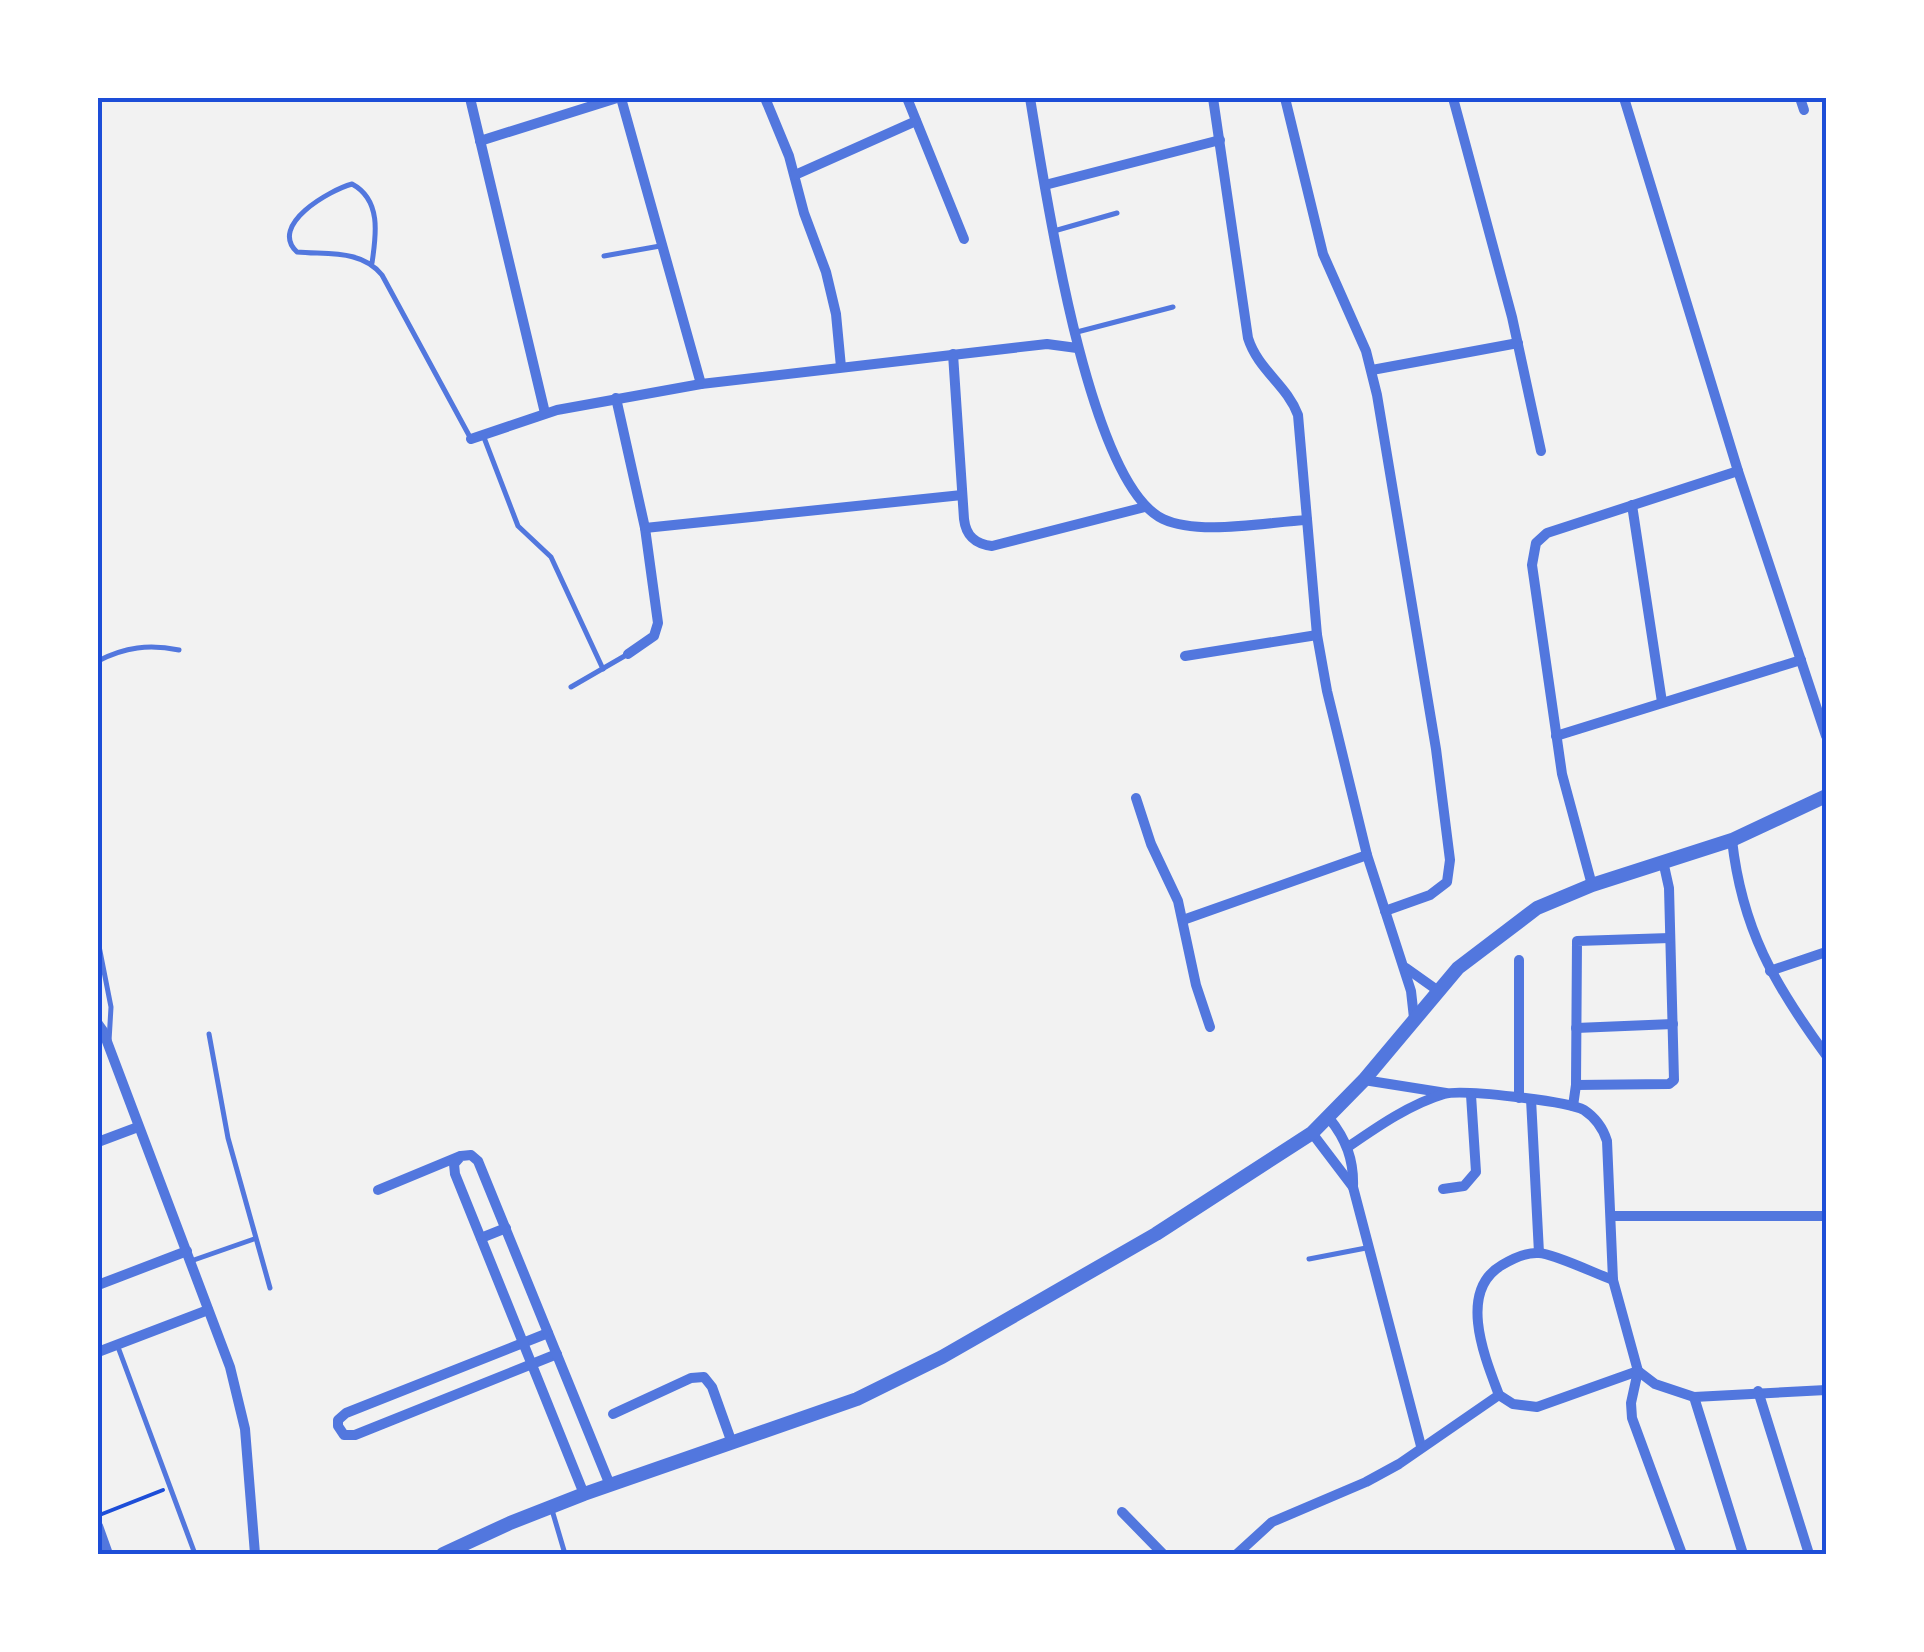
<svg xmlns="http://www.w3.org/2000/svg" width="1924" height="1652" viewBox="0 0 1924 1652" font-family="'Work Sans',sans-serif">
<rect width="100%" height="100%" fill="#f2f2f2"/>
<g fill="none" stroke-linecap="round" stroke-linejoin="round">
<!-- path -->
<polyline stroke="#1d4ed8" stroke-width="4" points="102,1514 163,1490"/>
<!-- service -->
<g stroke="#5277de" stroke-width="5">
<polyline points="1054,231 1117,213"/>
<polyline points="604,256 660,246"/>
<path d="M372 263C376 236 382 200 352 184 330 190 268 225 297 252 327 255 361 249 382 275L471 439"/>
<polyline points="1077,332 1173,307"/>
<polyline points="483,435 518,526 551,557 603,669"/>
<path d="M98 661C125 647 149 644 179 650"/>
<polyline points="571,687 628,654"/>
<polyline points="98,941 111,1007 109,1041"/>
<polyline points="209,1034 228,1138 270,1288"/>
<polyline points="1309,1259 1366,1248"/>
<polyline points="191,1261 254,1239"/>
<polyline points="118,1347 195,1554"/>
<polyline points="552,1510 565,1554"/>
</g>
<!-- minor -->
<g stroke="#5277de" stroke-width="10">
<polyline points="470,98 545,413"/>
<polyline points="621,98 701,384"/>
<polyline points="765,98 789,156 804,213 826,272 836,314 841,367"/>
<polyline points="907,98 964,239"/>
<path d="M1030 98C1044 182 1087 483 1163 519 1199 536 1267 522 1307 520"/>
<path d="M1213 98 1248 338C1258 370 1287 385 1298 415L1317 635 1327 691 1367 855 1411 991 1414 1018"/>
<polyline points="1285,98 1323,254 1366,351 1377,395 1436,749 1450,860 1447,882 1430,895 1385,911"/>
<polyline points="1453,98 1512,317 1541,451"/>
<polyline points="1624,98 1738,471 1826,736"/>
<polyline points="1800,98 1804,110"/>
<polyline points="480,141 617,98"/>
<polyline points="795,175 916,121"/>
<polyline points="1045,185 1220,140"/>
<path d="M953 354 964 519C966 536 975 544 992 546L1145 507"/>
<polyline points="1372,370 1518,343"/>
<polyline points="616,398 645,528 658,623 654,636 628,654"/>
<polyline points="471,439 557,410 701,384 1047,344 1077,348"/>
<polyline points="1632,505 1662,702"/>
<polyline points="645,528 962,495"/>
<polyline points="1185,656 1317,635"/>
<polyline points="1556,736 1801,660"/>
<polyline points="1136,798 1151,844 1178,901 1196,985 1210,1027"/>
<path d="M1732 840C1742 929 1774 984 1826 1055"/>
<polyline points="1592,885 1562,774 1532,565 1536,543 1547,533 1738,471"/>
<polyline points="1183,920 1367,855"/>
<polyline points="1406,968 1437,990"/>
<polyline points="1770,971 1826,952"/>
<polyline points="98,1024 103,1031 230,1367 245,1429 255,1554"/>
<polyline points="1576,1028 1673,1024"/>
<polyline points="1364,1080 1446,1093"/>
<polyline points="1576,1085 1669,1084 1674,1080 1669,888 1663,861"/>
<polyline points="1519,1098 1519,960"/>
<polyline points="1531,1099 1539,1253"/>
<polyline points="1573,1106 1576,1085 1577,941 1670,938"/>
<path d="M1329 1118C1346 1139 1354 1160 1353 1187L1421 1446"/>
<polyline points="1312,1133 1353,1187"/>
<polyline points="98,1142 138,1127"/>
<path d="M1348 1147C1377 1127 1410 1104 1444 1094 1462 1089 1567 1101 1584 1110 1596 1118 1603 1128 1607 1141L1613 1280 1638 1371 1655 1384 1694 1397 1826 1390"/>
<polyline points="1443,1189 1464,1186 1476,1172 1471,1095"/>
<polyline points="378,1190 460,1156"/>
<polyline points="1612,1216 1826,1216"/>
<polyline points="481,1238 506,1228"/>
<path d="M1613 1280C1596 1274 1555 1254 1539 1253 1526 1252 1512 1259 1502 1265 1457 1291 1485 1358 1499 1395L1513 1404 1537 1407 1638 1371"/>
<polyline points="98,1285 187,1251"/>
<polyline points="548,1333 346,1413 338,1420 338,1426 344,1435 355,1435 557,1354"/>
<polyline points="98,1352 208,1310"/>
<polyline points="1638,1371 1631,1403 1632,1418 1682,1554"/>
<polyline points="1758,1391 1809,1554"/>
<polyline points="1694,1397 1743,1554"/>
<polyline points="613,1414 691,1378 704,1377 712,1387 732,1443"/>
<polyline points="584,1494 455,1174 454,1164 461,1156 471,1155 478,1161 610,1485"/>
<polyline points="1122,1512 1163,1554"/>
<polyline points="98,1526 108,1554"/>
<polyline points="1237,1554 1272,1522 1366,1482 1399,1464 1499,1395"/>
</g>
<!-- tertiary -->
<polyline stroke="#5277de" stroke-width="14" points="443,1554 510,1523 584,1494 857,1399 942,1357 1156,1234 1312,1133 1364,1080 1458,968 1537,908 1592,885 1732,840 1826,796"/>
</g>
<!-- border -->
<rect width="1924" height="1652" fill="none" stroke="#ffffff" stroke-width="200"/>
<rect x="100" y="100" width="1724" height="1452" fill="none" stroke="#1d4ed8" stroke-width="4"/>
</svg>
